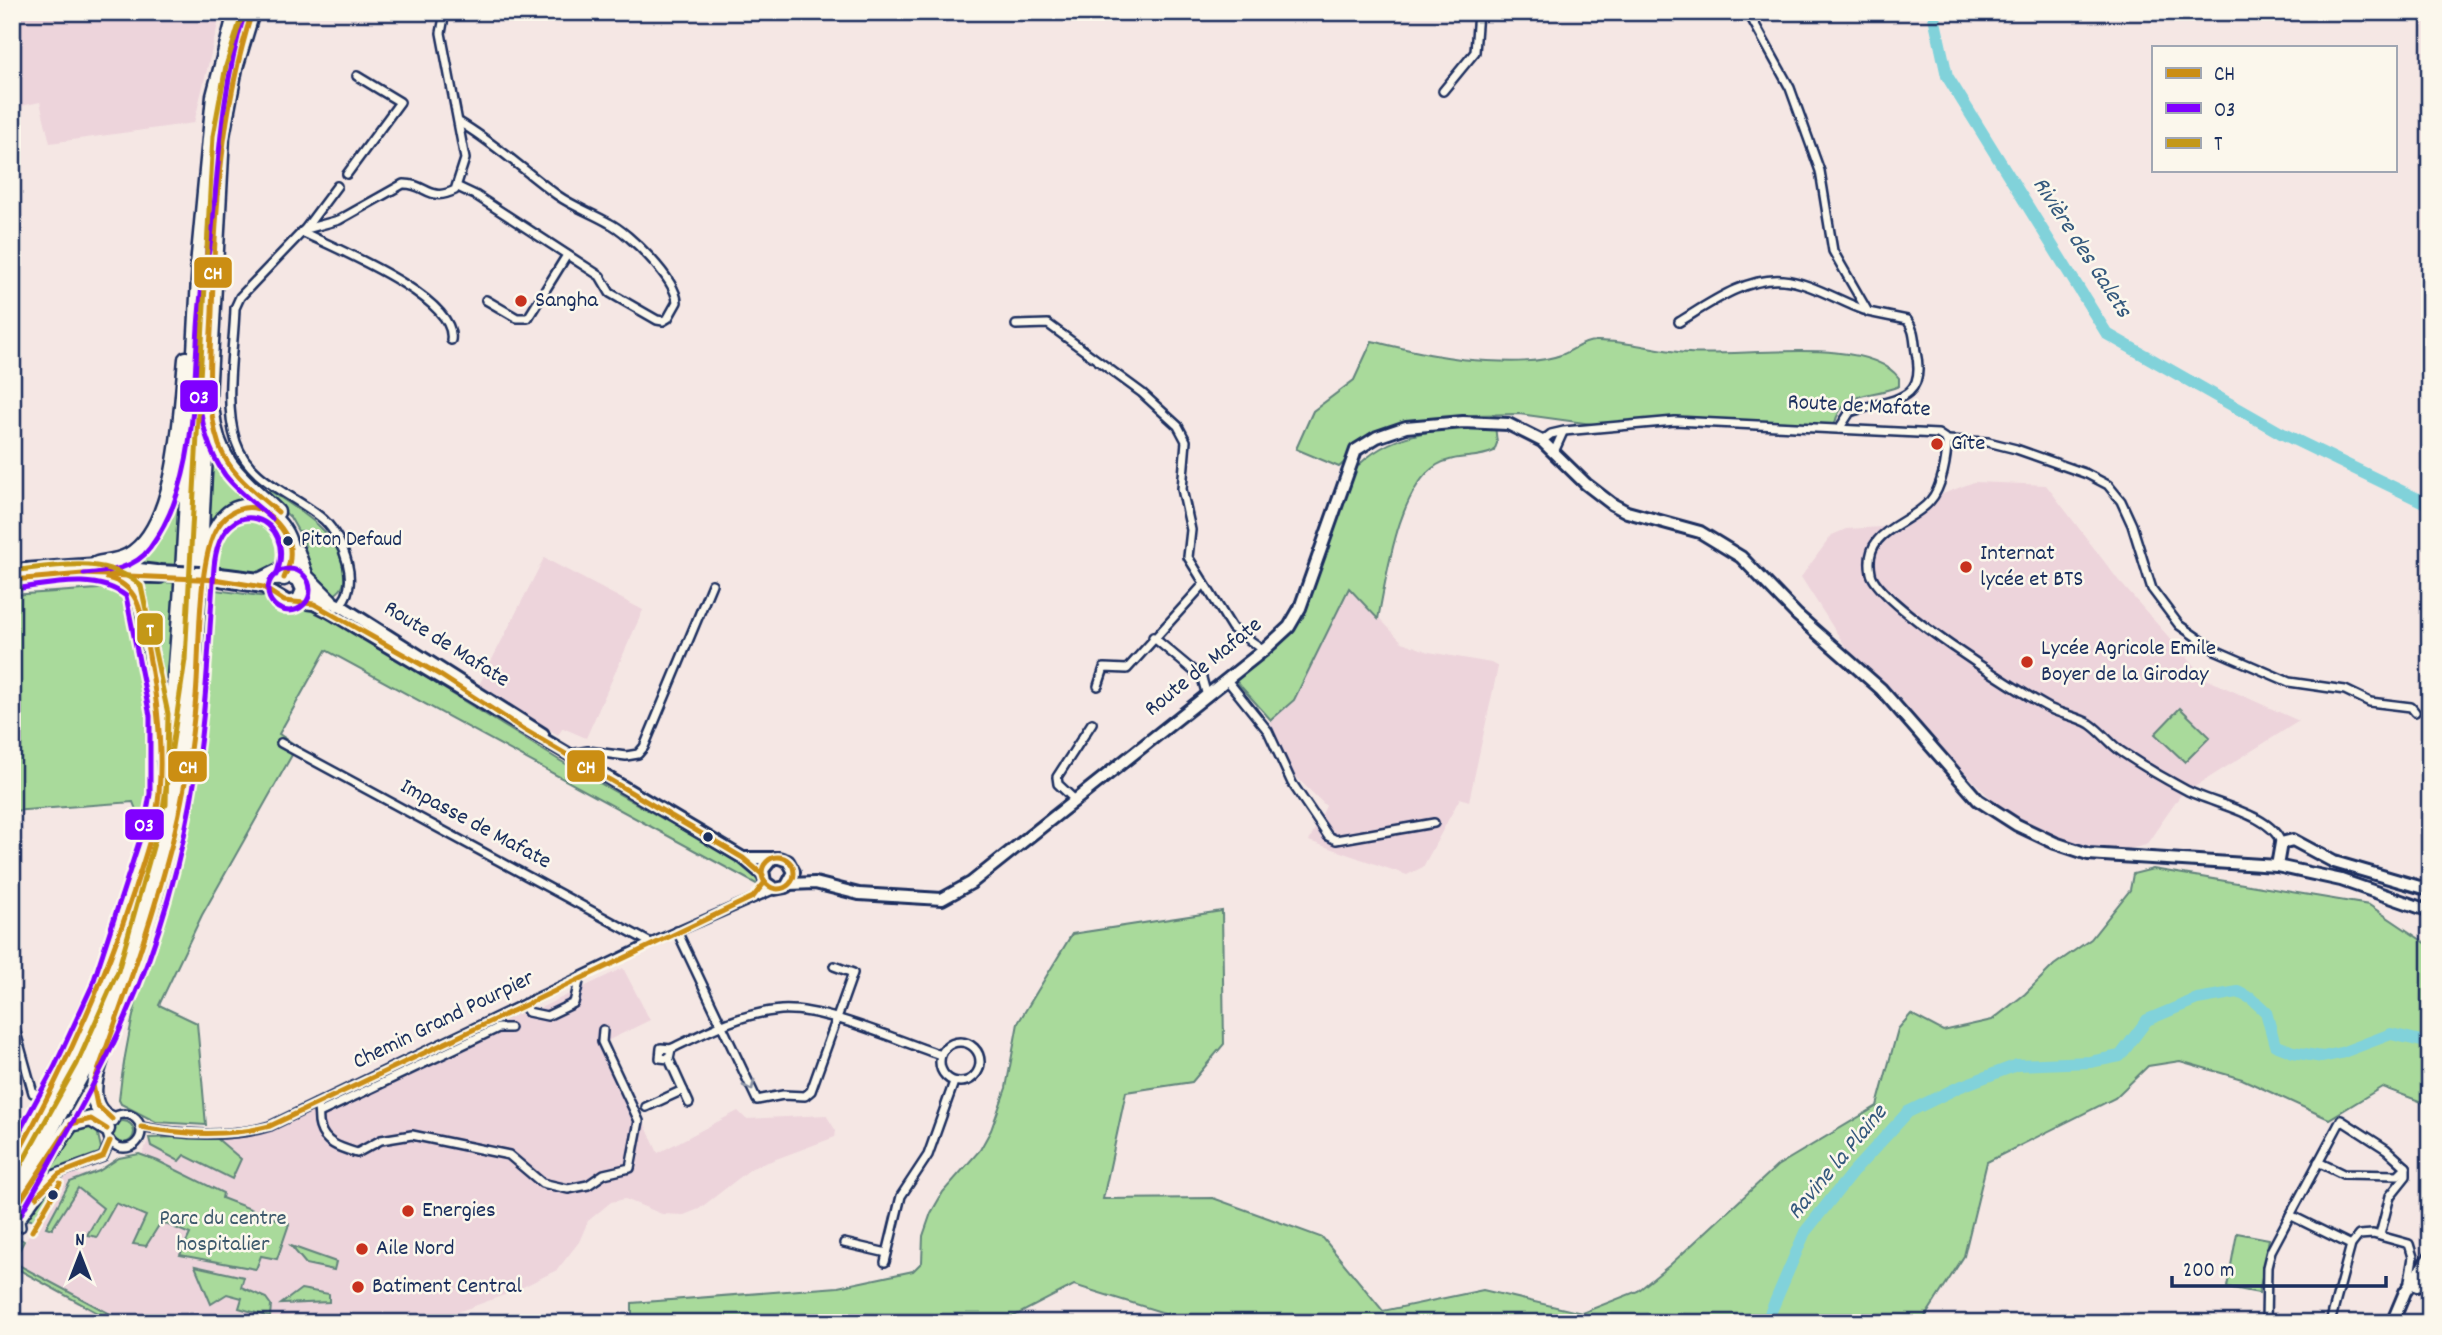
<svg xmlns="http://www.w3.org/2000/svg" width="2442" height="1335" viewBox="0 0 2442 1335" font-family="Dekko,sans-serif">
<rect width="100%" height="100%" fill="#f5e7e4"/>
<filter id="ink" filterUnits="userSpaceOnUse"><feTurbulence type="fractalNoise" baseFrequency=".0143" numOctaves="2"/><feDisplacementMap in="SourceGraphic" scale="14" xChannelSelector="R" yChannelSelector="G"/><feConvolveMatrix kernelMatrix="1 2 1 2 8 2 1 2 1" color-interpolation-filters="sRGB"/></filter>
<g filter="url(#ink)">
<!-- built -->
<g fill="#edd4db">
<polygon points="12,12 221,12 194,123 50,143 40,102 12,108"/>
<polygon points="1974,482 2046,485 2119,581 2206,679 2299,721 2180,796 2146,845 2122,851 2094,847 2048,835 2000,808 1939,746 1901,699 1845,646 1801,577 1832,535 1846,529 1901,526 1940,495"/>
<polygon points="544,558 643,610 586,738 563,728 558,735 478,687"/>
<polygon points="1350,587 1402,642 1429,652 1491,663 1498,667 1469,801 1460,798 1423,867 1407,875 1309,841 1326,806 1295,776 1268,724 1294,700"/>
<polygon points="623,968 650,1020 607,1041 658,1153 738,1111 746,1119 826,1115 836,1131 835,1137 752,1168 699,1209 684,1215 662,1214 625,1199 611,1202 588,1221 579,1242 557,1270 515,1291 428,1323 110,1323 12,1266 57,1183 69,1172 81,1175 94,1173 119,1158 142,1155 149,1138 271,1132 532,1007 534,1011"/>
</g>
<!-- green -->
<g fill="#a9da9b" stroke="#62847c" stroke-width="2">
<path d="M1372 341C1410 350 1448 360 1487 361 1510 362 1539 363 1561 355 1572 351 1583 341 1595 341 1626 340 1658 351 1689 353 1739 358 1867 334 1899 378V386C1869 399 1843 388 1834 426L1685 417 1599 425 1519 414 1474 415 1421 425 1359 449 1339 467 1296 449 1313 411 1354 380Z"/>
<path d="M1495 425 1497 443 1494 451C1476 460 1456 454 1437 465 1398 489 1387 575 1378 619L1349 588 1294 700 1271 720 1236 681 1294 625 1347 478C1385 429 1438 430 1495 425Z"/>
<polygon points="210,438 268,506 224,511 206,532"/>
<polygon points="184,448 179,566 144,565 139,560 141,553"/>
<path d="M269 490C298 510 336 529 343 567 345 581 346 587 334 595 305 578 306 561 303 531H298L290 517 265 495Z"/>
<polygon points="243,512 269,519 283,542 280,564 267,573 208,567 217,531"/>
<path d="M143 582 186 583V589L215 594 216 590 267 597 283 610 305 607 335 621 559 760 748 867 762 887 326 650 279 734 297 746 202 915 159 1005 197 1023 206 1125 156 1122 121 1104 119 1100C128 1011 157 928 180 841L140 820 133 802 12 811V595L141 586Z"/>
<polygon points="2180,708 2210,737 2185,762 2155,734"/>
<polygon points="2153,869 2369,905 2430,946 2430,1105 2382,1087 2329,1119 2242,1079 2180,1061 2148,1066 2115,1098 1987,1162 1964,1256 1921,1323 1197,1323 1074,1285 1001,1323 632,1323 632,1303 838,1287 913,1271 922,1262 923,1236 931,1213 943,1192 980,1150 991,1130 1006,1088 1018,1023 1072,934 1222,911 1224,1044 1192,1082 1126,1092 1103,1199 1213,1198 1323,1238 1383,1311 1483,1290 1582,1313 1638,1291 1670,1265 1777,1166 1877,1106 1898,1029 1911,1014 1943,1031 1992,1020 2025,994 2054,965 2091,939 2130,890 2133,874"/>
<circle cx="123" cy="1132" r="11"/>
<path d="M85 1126 97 1130 101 1148 99 1154C89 1162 79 1160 67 1164 45 1172 36 1190 24 1208L20 1206C37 1178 55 1139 85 1126Z"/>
<polygon points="214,1136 241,1159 232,1179 184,1155 179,1161 151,1146 149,1138"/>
<polygon points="139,1154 158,1161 223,1193 222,1198 289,1224 277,1259 261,1256 256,1269 180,1255 190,1234 161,1222 146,1246 133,1244 146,1216 116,1203 97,1237 87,1235 103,1208 78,1188 52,1229 46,1227 70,1182 99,1171 119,1158"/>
<path d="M69 1172 57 1183 35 1221 27 1219C30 1201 50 1173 69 1172Z"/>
<polygon points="2237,1233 2269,1239 2259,1293 2227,1287"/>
<polygon points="14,1235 24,1241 13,1262 127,1323 116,1323 12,1266"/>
<polygon points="291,1246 336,1262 334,1270 306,1264"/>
<polygon points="195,1266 244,1277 241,1287 266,1298 271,1305 270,1317 239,1308 242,1298 227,1294 211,1304"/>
<polygon points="301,1289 329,1294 329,1302 281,1304"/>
</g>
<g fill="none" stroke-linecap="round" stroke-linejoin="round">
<!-- river -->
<g stroke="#81d2da" stroke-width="12">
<polyline points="1933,12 1947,76 2107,334 2281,433 2430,505"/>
<polyline points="1766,1323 1805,1232 1852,1173 1908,1112 1959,1087 2017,1065 2090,1062 2120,1056 2147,1020 2197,999 2238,992 2252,999 2266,1012 2275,1045 2293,1052 2322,1057 2341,1053 2391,1034 2430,1043"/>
</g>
<defs>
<g id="street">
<path d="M1748 12 1790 88 1820 171 1833 251 1868 312 1907 320C1915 330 1914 340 1916 352 1928 405 1887 399 1850 412L1839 429"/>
<polyline points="1443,91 1475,52 1478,12"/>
<polyline points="347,174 400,102 357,76"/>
<path d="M337 186 305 229 240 297 235 308C234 349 223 402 236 442 249 482 296 495 324 520 343 538 363 588 337 607"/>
<path d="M458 187 477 196 600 276 610 293 657 320 663 321 668 318 677 302C676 279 629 233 609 223 592 213 574 207 557 195 524 171 495 143 459 122"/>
<path d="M306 229 339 220 403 184C426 183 429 203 455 190L465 159 441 33 445 12"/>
<path d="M302 232C335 248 458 298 451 340"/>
<polyline points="486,300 517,318 528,318 567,255"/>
<path d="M1679 322C1709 304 1745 277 1783 280 1809 282 1839 301 1864 310"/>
<polyline points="1016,325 1048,324 1142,393 1178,426 1186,441 1182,489 1191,530 1188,557 1232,628 1264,650"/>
<path d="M1947 440C1947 458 1942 488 1930 501 1909 526 1862 529 1871 573 1876 602 2019 692 2051 709 2064 715 2078 717 2090 724 2102 732 2110 744 2122 752 2143 766 2165 779 2186 790 2212 804 2272 814 2281 843"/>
<polyline points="1947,440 1988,442 2016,449 2087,474 2108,485 2121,501 2132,525 2152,589 2179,625 2215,650 2289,682 2345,690 2370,702 2411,707 2415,712"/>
<polyline points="1542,441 1551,434 1564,431 1675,421 1938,434 1947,440"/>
<polyline points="1554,452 1563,432"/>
<polyline points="1153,637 1202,678 1207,696"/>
<polyline points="1227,680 1268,731 1292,783 1328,836 1336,840 1434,823"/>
<polyline points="1098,686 1104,668 1127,669 1204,584"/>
<polyline points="281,743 651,943"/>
<polyline points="570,754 588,751 626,756 638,754 644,747 712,584"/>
<polyline points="1075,800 1058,784 1057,777 1092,723"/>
<polyline points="677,931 757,1100 783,1095 805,1096 811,1091 853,973 834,966"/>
<polyline points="524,1004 528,1012 547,1016 574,1003 580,977"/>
<polyline points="12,1018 33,1093"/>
<circle cx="960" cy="1062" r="20"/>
<path d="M671 1049C706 1032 741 1013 781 1010 825 1007 898 1041 941 1055"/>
<polyline points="669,1059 660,1058 661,1048 671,1049 669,1059 689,1103"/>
<path d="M316 1104C321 1113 317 1118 320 1127 325 1144 341 1148 357 1153L381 1140 412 1135 509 1155 542 1183 568 1189 588 1185 604 1174 630 1168 639 1121 602 1042 603 1030"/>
<polyline points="646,1107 683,1090"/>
<polyline points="321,1112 498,1028 510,1028"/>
<circle cx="124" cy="1131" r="17"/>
<path d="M141 1127C180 1135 232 1138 270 1126L651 943 775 889"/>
<polyline points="2318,1162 2343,1174 2398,1175 2406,1167"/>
<polyline points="2290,1215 2351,1245"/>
<polyline points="21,1227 20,1221 53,1175 103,1157 110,1141"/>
<polyline points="844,1243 887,1253"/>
<polyline points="885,1262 901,1196 928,1155 954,1082"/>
<polyline points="2266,1323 2267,1267 2271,1251 2341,1120 2386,1149 2406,1167 2406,1176 2390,1196 2380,1235"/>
<polyline points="2330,1323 2351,1245 2359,1235 2373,1234 2409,1244 2413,1257 2409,1281"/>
</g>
<g id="secondary">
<polyline points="301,585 308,592 341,606 543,734"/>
<polyline points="294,601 314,604 328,611 743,858 763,875"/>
<polyline points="746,858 779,858 788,861 794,872 786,887 775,889 765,882 763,870 771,860"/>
<polyline points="2277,866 2281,843 2293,840 2334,862 2430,890"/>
<polyline points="789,884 815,883 859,894 942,899 971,883 1264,650 1289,627 1300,608 1356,450 1377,437 1406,427 1463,422 1508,424 1542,441 1586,484 1612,504 1627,512 1700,532 1741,557 1797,615 1881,689 1978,800 2017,825 2055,843 2088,854 2277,866 2341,880 2430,911"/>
</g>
<g id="primary">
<polyline points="12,570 97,564 156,571"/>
<path d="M220 574C244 576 266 583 289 577L298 581 302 590 298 599 289 602 263 587 220 580"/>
<polyline points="113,576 160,577"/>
<polyline points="12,580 90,574"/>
<polyline points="2417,1286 2430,1269"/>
<polyline points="2392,1323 2405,1292 2430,1256"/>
</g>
<g id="highway">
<polyline points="198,266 214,96 236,12"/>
<path d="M212 413C217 464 243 479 277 512"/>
<polyline points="297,552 306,577 330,601"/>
<path d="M206 561C226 451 318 536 284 578"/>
<path d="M97 564C107 562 119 561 128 556 179 528 181 410 186 359"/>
<path d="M83 574C98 576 117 576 130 586 149 602 160 727 160 755"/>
<polyline points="261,580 281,570 287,559"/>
<path d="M112 1119C74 1104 107 1047 116 1021"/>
<path d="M12 1164C71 1058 124 947 152 828 172 744 177 658 183 572 189 468 195 364 200 260"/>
<polyline points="41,1168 71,1124 91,1119 107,1129"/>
<polyline points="12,1199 85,1068 126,974 171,817 194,661 222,136 235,68 252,12"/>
</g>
</defs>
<!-- street casing -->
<use href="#street" stroke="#1b2f5e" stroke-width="12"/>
<!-- secondary casing -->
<use href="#secondary" stroke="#1b2f5e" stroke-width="16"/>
<!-- primary casing -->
<use href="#primary" stroke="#1b2f5e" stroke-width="16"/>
<!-- highway casing -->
<use href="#highway" stroke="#1b2f5e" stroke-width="19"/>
<!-- street -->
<use href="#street" stroke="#fbf7ec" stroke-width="7"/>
<!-- secondary -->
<use href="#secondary" stroke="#fbf7ec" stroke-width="10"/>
<!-- primary -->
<use href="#primary" stroke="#fbf7ec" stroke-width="10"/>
<!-- highway -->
<use href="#highway" stroke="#fbf7ec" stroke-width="14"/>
<defs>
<polyline id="primary-bridge" points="159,571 220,574"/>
</defs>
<!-- primary-bridge casing -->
<use href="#primary-bridge" stroke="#1b2f5e" stroke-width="16" stroke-linecap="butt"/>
<!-- primary-bridge -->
<use href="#primary-bridge" stroke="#fbf7ec" stroke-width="10"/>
<defs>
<g id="bus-1">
<path d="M252 12C221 111 215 210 212 312 210 356 205 403 219 445 230 475 255 492 278 512"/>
<polyline points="12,580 83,574 220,580 263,587 284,601 314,604 440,675 523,729 743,858 763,875"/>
<circle cx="778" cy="873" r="16"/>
<path d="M112 1119 97 1105 93 1085C118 1015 144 945 164 873 181 815 191 756 196 696 200 654 197 560 217 528 228 510 248 501 266 513 277 521 288 534 290 548 291 560 289 567 284 578"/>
<path d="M141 1127C184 1135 227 1137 270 1126L753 897 765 882"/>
<path d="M12 1164C61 1076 103 986 134 891 144 859 156 827 159 793 163 745 157 697 148 650 142 620 142 585 107 578"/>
<polyline points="36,1197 59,1174 103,1157 110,1141"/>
<polyline points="12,1213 71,1124 91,1119 107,1129"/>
<polyline points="32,1231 60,1183"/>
</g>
<g id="bus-2">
<path d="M207 248C202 319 181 413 225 475 238 492 256 504 272 519"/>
<circle cx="289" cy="590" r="21"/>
<path d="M84 574C108 572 135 569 150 548 204 474 190 371 202 286 204 270 209 255 211 239 219 161 221 91 244 15"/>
<path d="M12 1145 54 1068 92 986 144 827 150 794V716L126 596C95 572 49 585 13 589"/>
<path d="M20 1216C57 1150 96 1085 126 1016 160 939 183 855 196 772 207 704 209 636 214 567 221 486 300 517 276 575"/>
</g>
<g id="bus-3">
<path d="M12 571C56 566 105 554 141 586L168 714 166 805"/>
<polyline points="12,1181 77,1064 118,971 162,815 185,660 213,136 226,66 243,12"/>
</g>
</defs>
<!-- bus-1 casing -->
<use href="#bus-1" stroke="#fbf7ec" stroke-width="10"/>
<!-- bus-2 casing -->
<use href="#bus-2" stroke="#fbf7ec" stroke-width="10"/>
<!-- bus-3 casing -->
<use href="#bus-3" stroke="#fbf7ec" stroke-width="10"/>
<!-- bus-1 -->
<use href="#bus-1" stroke="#cb8e13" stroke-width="5"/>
<!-- bus-2 -->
<use href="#bus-2" stroke="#8000ff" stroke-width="5"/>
<!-- bus-3 -->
<use href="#bus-3" stroke="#c39818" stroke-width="5"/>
</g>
<!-- one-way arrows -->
<defs><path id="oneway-chevron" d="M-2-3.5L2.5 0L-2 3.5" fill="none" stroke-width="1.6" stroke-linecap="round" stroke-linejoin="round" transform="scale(1.75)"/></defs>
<use stroke="#8b93a5" href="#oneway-chevron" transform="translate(750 1086) rotate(65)"/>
</g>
<!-- markers -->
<g fill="#c8321e" stroke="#fbf7ec" stroke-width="2.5">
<circle cx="521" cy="301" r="7"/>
<circle cx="1937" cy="444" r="7"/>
<circle cx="1966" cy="567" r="7"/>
<circle cx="2027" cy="662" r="7"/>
<circle cx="408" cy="1211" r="7"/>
<circle cx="362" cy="1249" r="7"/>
<circle cx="358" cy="1287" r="7"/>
</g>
<g fill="#1b2f5e" stroke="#fbf7ec" stroke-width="2.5">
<circle cx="288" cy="541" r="6"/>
<circle cx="708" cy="837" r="6"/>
<circle cx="53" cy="1195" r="6"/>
</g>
<g text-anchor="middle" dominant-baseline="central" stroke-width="5" stroke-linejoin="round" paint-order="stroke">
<!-- bus labels -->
<g font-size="21" fill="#1b2f5e" stroke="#fbf7ec" text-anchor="start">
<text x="301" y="541">Piton Defaud</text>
</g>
<!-- poi labels -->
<g font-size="23" fill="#1b2f5e" stroke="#fbf7ec" text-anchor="start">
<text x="535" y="301">Sangha</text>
<text x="1951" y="444">Gîte</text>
<text x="1980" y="554">Internat<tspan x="1980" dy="26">lycée et BTS</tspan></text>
<text x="2041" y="649">Lycée Agricole Emile<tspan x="2041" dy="26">Boyer de la Giroday</tspan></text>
<text x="422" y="1211">Energies</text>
<text x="376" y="1249">Aile Nord</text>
<text x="372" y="1287">Batiment Central</text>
</g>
<!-- street labels -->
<g font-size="23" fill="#1b2f5e" stroke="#fbf7ec">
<text transform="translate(1859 407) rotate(3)">Route de Mafate</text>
<text transform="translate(446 645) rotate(32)">Route de Mafate</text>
<text transform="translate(1204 668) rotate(-39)">Route de Mafate</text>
<text transform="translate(475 825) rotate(28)">Impasse de Mafate</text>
<text transform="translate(444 1021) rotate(-26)">Chemin Grand Pourpier</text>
</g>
<!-- park labels -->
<g font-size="23" fill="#3e5a6d" stroke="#fbf7ec">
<text x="223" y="1219">Parc du centre<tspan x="223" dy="26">hospitalier</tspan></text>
</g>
<!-- water labels -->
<g font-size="24" font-style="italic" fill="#34587d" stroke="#fbf7ec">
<text transform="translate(2081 248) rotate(57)">Rivière des Galets</text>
<text transform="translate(1838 1163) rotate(-50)">Ravine la Plaine</text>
</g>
</g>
<g stroke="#fbf7ec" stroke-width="2.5">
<rect x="193" y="256" width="40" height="33" rx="7" fill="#cb8e13"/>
<rect x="179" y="379" width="40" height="34" rx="7" fill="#8000ff"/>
<rect x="136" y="612" width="28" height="34" rx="7" fill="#c39818"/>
<rect x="566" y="749" width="40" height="34" rx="7" fill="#cb8e13"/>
<rect x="167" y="750" width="41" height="33" rx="7" fill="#cb8e13"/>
<rect x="124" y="808" width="41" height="33" rx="7" fill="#8000ff"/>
</g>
<g font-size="19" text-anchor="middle" font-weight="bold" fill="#fff">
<text x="213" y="279">CH</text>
<text x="199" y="403">O3</text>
<text x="150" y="636">T</text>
<text x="586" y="773">CH</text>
<text x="188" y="773">CH</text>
<text x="144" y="831">O3</text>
</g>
<!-- margin -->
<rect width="2442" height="1335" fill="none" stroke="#fbf7ec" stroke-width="42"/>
<rect x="21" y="21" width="2400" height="1293" fill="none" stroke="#1b2f5e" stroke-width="2.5" filter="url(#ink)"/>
<!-- legend -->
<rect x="2152" y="46" width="245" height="126" fill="#fbf7ec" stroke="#a1a7b3" stroke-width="2"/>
<rect x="2166" y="68" width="35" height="10" fill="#cb8e13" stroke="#a1a7b3" stroke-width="2"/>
<text x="2214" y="80" font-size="21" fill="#1b2f5e">CH</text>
<rect x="2166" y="103" width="35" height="10" fill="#8000ff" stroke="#a1a7b3" stroke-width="2"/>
<text x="2214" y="116" font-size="21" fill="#1b2f5e">O3</text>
<rect x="2166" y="138" width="35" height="10" fill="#c39818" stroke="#a1a7b3" stroke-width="2"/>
<text x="2214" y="150" font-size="21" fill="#1b2f5e">T</text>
<!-- north arrow -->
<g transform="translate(80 1255)" stroke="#fbf7ec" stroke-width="5" paint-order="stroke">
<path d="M0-5L12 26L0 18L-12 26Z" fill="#1b2f5e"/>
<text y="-10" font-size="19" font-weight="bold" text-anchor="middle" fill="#1b2f5e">N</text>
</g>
<!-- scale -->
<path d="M2172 1276v10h214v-10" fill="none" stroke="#1b2f5e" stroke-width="3.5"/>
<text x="2183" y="1276" font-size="21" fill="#1b2f5e" stroke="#fbf7ec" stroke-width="5" paint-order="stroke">200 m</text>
</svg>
